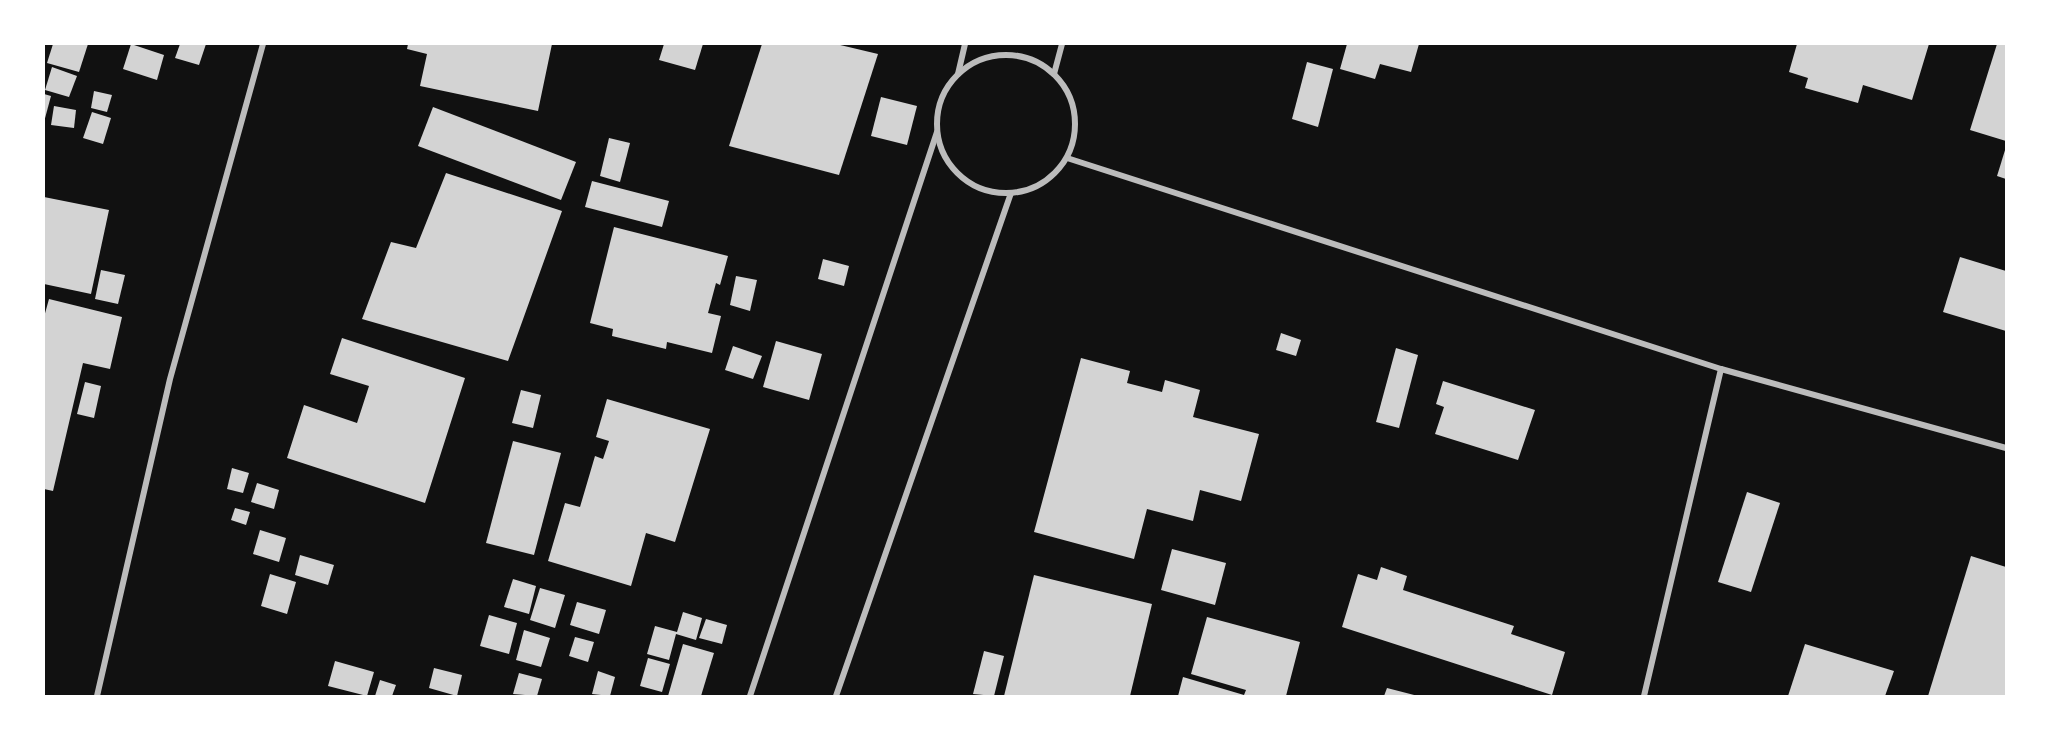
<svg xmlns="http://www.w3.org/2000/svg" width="2050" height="740" viewBox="0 0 2050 740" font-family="'DM Sans',sans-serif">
<rect width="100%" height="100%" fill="#111"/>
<!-- building -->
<g fill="#d3d3d3">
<polygon points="53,44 88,44 79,72 47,63"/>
<polygon points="131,44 164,55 157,80 123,69"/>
<polygon points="180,44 206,44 199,65 175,58"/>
<polygon points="408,44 552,44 538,111 420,86 427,54 407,49"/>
<polygon points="664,44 703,44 695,70 659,60"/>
<polygon points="762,44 836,44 878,54 839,175 729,146"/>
<polygon points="1347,44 1419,44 1411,72 1380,64 1375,79 1340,69"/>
<polygon points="1797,44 1929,44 1912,100 1863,85 1858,103 1805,88 1808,78 1789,72"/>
<polygon points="1997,44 2006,44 2006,141 1970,130"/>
<polygon points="1307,62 1333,69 1318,127 1292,119"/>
<polygon points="52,67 77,76 69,97 45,90"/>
<polygon points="94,91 112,95 107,112 91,108"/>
<polygon points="44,94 51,96 44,122"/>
<polygon points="881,97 917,106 907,145 871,136"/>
<polygon points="54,106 76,110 74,128 51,125"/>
<polygon points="433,107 576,162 561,200 418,146"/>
<polygon points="92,112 111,118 103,144 83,138"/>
<polygon points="609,138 630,143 620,182 600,176"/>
<polygon points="2006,147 2006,179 1997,176"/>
<polygon points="446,173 562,211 508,361 362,319 391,242 416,248"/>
<polygon points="592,181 669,201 662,227 585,207"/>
<polygon points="44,197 109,210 91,294 44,284"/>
<polygon points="614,227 728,256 720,285 716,283 708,313 721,316 712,353 667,342 666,349 612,336 613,329 590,323"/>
<polygon points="1960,257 2006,271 2006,331 1943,312"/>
<polygon points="823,259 849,266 844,286 818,279"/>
<polygon points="101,270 125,275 118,304 95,299"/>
<polygon points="736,276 757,280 750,311 730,305"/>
<polygon points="49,299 122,317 110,369 83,363 53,491 44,489 44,317"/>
<polygon points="1281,333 1301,340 1296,356 1276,350"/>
<polygon points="342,338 465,378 425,503 287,458 304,405 357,423 369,386 330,374"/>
<polygon points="776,341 822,354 809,400 763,387"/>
<polygon points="733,346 762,356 753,379 725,370"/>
<polygon points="1396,348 1418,355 1399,428 1376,422"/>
<polygon points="1081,358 1130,371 1127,383 1162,392 1165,380 1200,390 1193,417 1259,434 1241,501 1200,490 1193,521 1147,509 1134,559 1034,532"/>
<polygon points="1443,381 1535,410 1518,460 1435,434 1444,407 1436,404"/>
<polygon points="85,382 101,386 94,418 77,414"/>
<polygon points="521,390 541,395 533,428 512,423"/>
<polygon points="607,399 710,429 675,542 646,533 631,586 548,561 565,503 580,507 595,456 603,459 609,441 596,437"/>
<polygon points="513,441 561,453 534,555 486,543"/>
<polygon points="232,468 249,473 243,493 227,489"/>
<polygon points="257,483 279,490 274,509 251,502"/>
<polygon points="1747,492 1780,503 1751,592 1718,582"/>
<polygon points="235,508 250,512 246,525 231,520"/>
<polygon points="260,530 286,538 279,562 253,554"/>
<polygon points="1172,549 1226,563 1215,605 1161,590"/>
<polygon points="300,555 334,565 328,585 295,575"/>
<polygon points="1971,556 2006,567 2006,696 1928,696"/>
<polygon points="1381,567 1407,576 1403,590 1514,626 1511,634 1565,652 1552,695 1342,627 1358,574 1377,580"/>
<polygon points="270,574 296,582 287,614 261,606"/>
<polygon points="1034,575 1152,604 1130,696 1004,696"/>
<polygon points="513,579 536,586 529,614 504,607"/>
<polygon points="540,588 565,595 555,628 530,620"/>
<polygon points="577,602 606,610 599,634 570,625"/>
<polygon points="683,612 702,618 696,640 676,634 669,660 647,654 655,626 677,632"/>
<polygon points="489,615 517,623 509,654 480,646"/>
<polygon points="1207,617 1300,642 1286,696 1178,696 1183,677 1244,695 1246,690 1191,674"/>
<polygon points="706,619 727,625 722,644 699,638"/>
<polygon points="524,630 550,638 541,667 516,660"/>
<polygon points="575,637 594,642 588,662 569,656"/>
<polygon points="683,644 714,653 701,696 668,696"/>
<polygon points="1805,644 1894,671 1885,696 1788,696"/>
<polygon points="984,651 1004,656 994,696 973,694"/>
<polygon points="648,658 670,664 662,692 640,686"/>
<polygon points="335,661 374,672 367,696 328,686"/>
<polygon points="434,668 462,675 457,696 429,688"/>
<polygon points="598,671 615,677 610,696 592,694"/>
<polygon points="519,673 542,679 537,696 513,694"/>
<polygon points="380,680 396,685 392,696 375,696"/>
<polygon points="1387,688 1418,696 1384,696"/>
</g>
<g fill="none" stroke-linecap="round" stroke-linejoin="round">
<!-- minor -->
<g stroke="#bcbcbc" stroke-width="6">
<circle cx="1006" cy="124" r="69"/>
<polyline points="958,74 965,44"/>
<polyline points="1054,74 1062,44"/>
<polyline points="1067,158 1721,369 2006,448"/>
<polyline points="97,696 170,379 263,44"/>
<polyline points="750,696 937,132"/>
<polyline points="836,696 1011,193"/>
<polyline points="1644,696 1721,369"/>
</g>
</g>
<!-- border -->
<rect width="2050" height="740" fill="none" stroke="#ffffff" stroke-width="90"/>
</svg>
